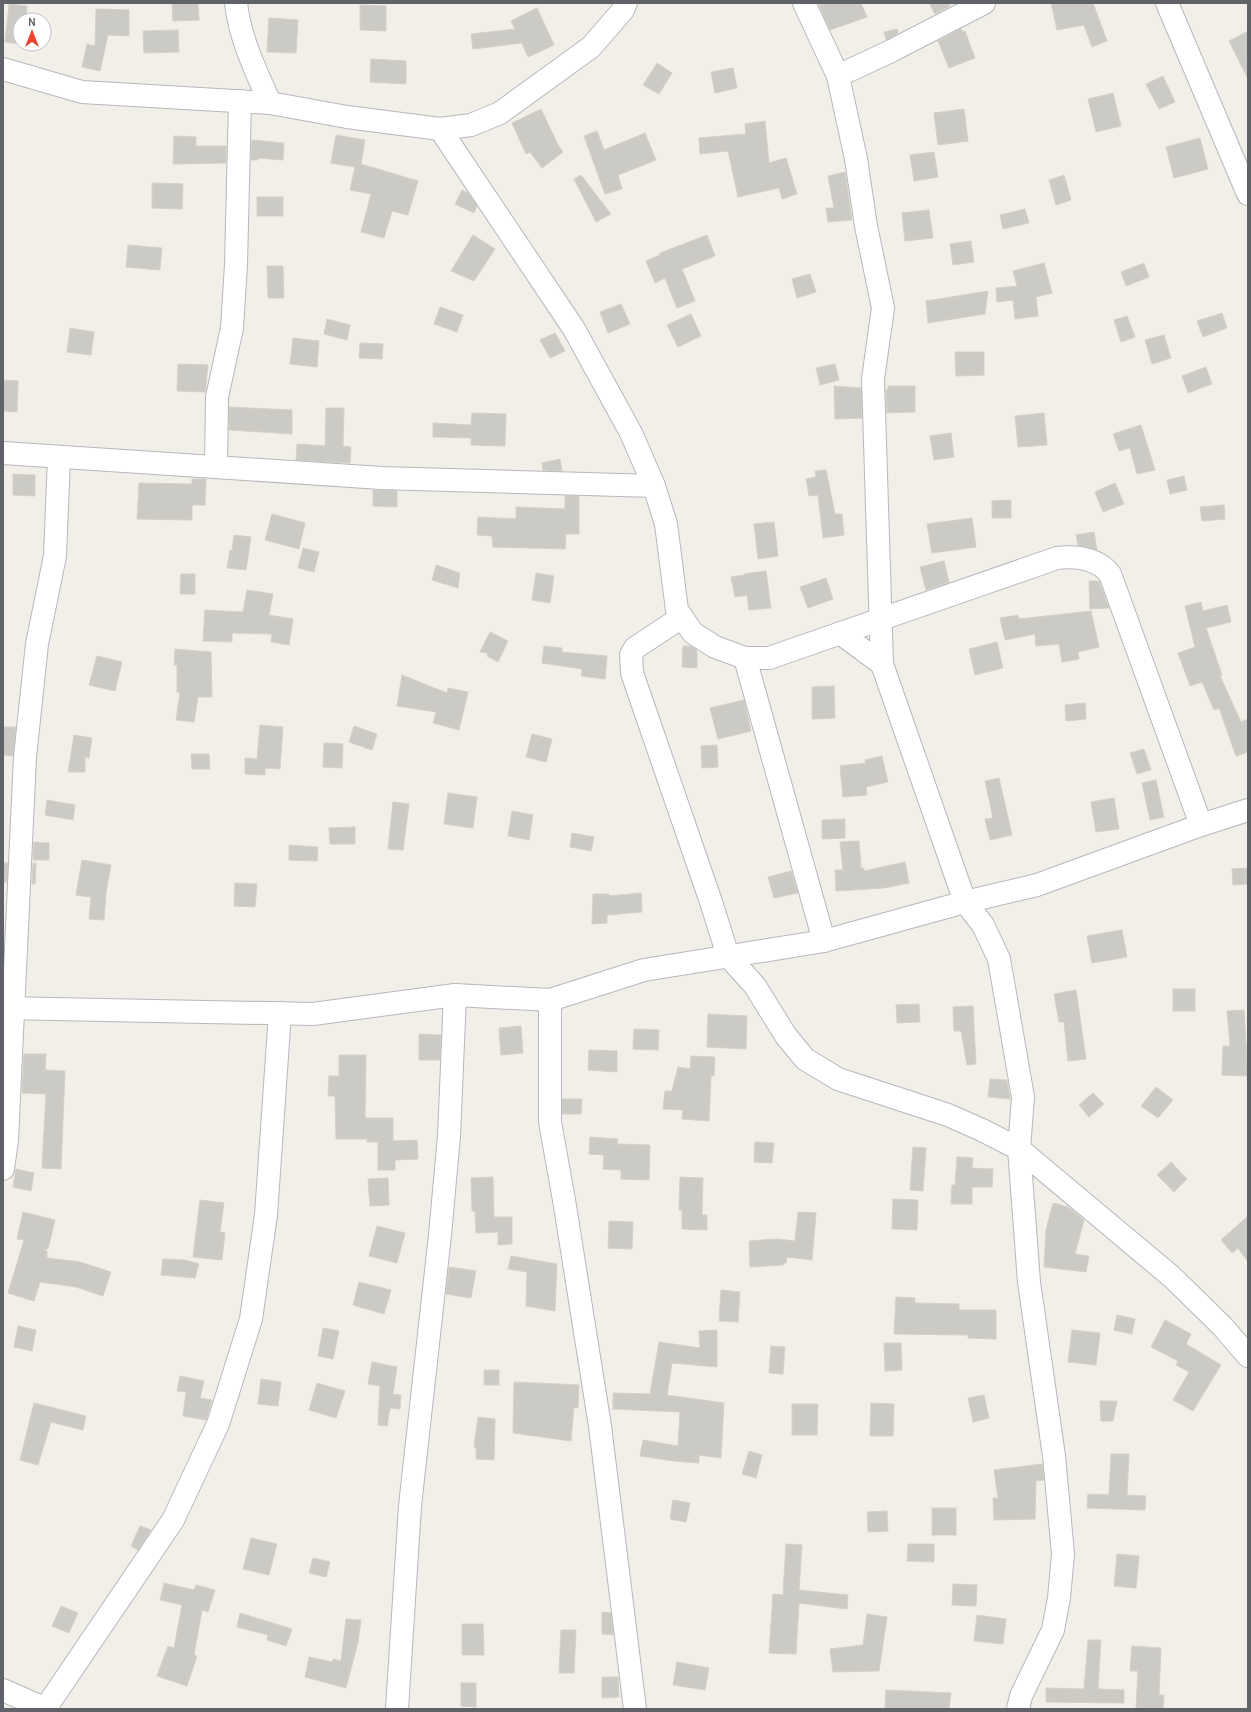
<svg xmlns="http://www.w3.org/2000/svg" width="1251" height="1712" viewBox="0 0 1251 1712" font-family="Karla,sans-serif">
<rect width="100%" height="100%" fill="#f1efe8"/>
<!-- building -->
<g fill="#cccac5" stroke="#d6d1c6">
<polygon points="172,3 198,3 199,20 173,21"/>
<polygon points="826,3 861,3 867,17 830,30 819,5"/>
<polygon points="929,3 949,3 950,6 935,14"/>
<polygon points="1051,3 1093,3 1107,41 1092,47 1084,25 1057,30"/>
<polygon points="9,4 27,6 26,20 20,20 20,44 5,42"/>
<polygon points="360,5 386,6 386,31 360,30"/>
<polygon points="537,8 554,45 528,57 522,43 473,49 471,34 515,29 511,21"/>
<polygon points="96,9 129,10 129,36 108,35 100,71 82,67 87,44 95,46"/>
<polygon points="269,18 298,20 296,53 267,52"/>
<polygon points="897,29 898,33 886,40 884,32"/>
<polygon points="961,29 963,32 965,31 975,58 949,68 938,41"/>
<polygon points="178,30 179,52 144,53 143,31"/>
<polygon points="1248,31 1248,79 1229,41"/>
<polygon points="371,59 406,61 406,84 370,82"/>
<polygon points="657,63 672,73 659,94 643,85"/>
<polygon points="733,68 737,88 715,93 711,72"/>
<polygon points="1163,76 1175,102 1159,109 1146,84"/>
<polygon points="1113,93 1121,126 1096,132 1088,99"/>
<polygon points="541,109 558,145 563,152 542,168 530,152 526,154 512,123"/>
<polygon points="964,109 968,141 938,145 934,113"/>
<polygon points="765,121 769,163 786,158 797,194 782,199 779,188 738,197 728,151 700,154 699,138 746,134 745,124"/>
<polygon points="597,131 604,150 645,133 656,160 618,175 622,189 605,194 584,136"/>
<polygon points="336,135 365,140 361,164 418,181 408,215 392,211 384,238 361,232 371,194 350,190 355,167 331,163"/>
<polygon points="174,136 196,137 196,146 226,146 226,163 173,164"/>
<polygon points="1200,138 1208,169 1174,178 1166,147"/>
<polygon points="252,140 284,143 283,160 258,158 258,160 251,160"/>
<polygon points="934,152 938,177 914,181 910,155"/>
<polygon points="845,172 852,220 828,222 826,208 834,208 828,176"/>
<polygon points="581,175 611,214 596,222 574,179"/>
<polygon points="1064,175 1071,200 1056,205 1049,180"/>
<polygon points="152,183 183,184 182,209 152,208"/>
<polygon points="462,190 468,193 477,206 474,213 455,204"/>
<rect x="257" y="197" width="26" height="19"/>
<polygon points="1025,209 1029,223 1003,229 1000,215"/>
<polygon points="929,210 933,238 905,241 902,213"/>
<polygon points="473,235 495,249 474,281 451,271"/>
<polygon points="707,235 715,256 682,269 695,301 677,308 665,278 655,283 646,261 660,255 660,253"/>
<polygon points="971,241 974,262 953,265 950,244"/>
<polygon points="128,245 162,248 160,270 126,267"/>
<polygon points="1044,263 1052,293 1036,297 1038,316 1015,319 1013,300 997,302 996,288 1017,286 1013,271"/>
<polygon points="1144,263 1149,277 1126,286 1121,272"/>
<polygon points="267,266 283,266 284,298 268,298"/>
<polygon points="810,274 816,292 797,298 792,279"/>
<polygon points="988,291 985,314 928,323 926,301"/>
<polygon points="621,304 630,324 608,333 600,312"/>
<polygon points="440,307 463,315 457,332 434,324"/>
<polygon points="1222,313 1227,328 1203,337 1197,321"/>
<polygon points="691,314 701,336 678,347 667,325"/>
<polygon points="1127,316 1135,337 1121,342 1114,320"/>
<polygon points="327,319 350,325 347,340 324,334"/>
<polygon points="70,328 94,332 91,355 67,352"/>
<polygon points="555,333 565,351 550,358 540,340"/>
<polygon points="1164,335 1171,358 1152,364 1145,340"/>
<polygon points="293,338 319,341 317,367 290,364"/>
<polygon points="360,343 383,344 382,359 359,358"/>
<polygon points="955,352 984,352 984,375 956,376"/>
<polygon points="178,364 208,365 205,392 177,391"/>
<polygon points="835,364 839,380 820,385 816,368"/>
<polygon points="1206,367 1212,384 1188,393 1182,376"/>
<polygon points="3,380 18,381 17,412 3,411"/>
<polygon points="834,386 861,388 862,418 835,419"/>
<polygon points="888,386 915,386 915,412 887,413 886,390 888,390"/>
<polygon points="229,407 292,410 292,434 229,430"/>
<polygon points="326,408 344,408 343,446 351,447 350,463 296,460 297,444 325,446"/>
<polygon points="472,413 506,414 505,446 471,445 471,438 433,437 433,423 471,425"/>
<polygon points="1044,413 1047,445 1018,447 1015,416"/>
<polygon points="1141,425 1155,470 1137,474 1130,448 1119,451 1113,434"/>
<polygon points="951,433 954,457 934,460 930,436"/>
<polygon points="560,459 562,471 543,470 542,463"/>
<polygon points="826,470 835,514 842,514 844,535 823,538 818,495 809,496 806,479 816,477 815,471"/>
<polygon points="13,474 35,475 35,496 13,495"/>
<polygon points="1184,476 1187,490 1170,494 1167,480"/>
<polygon points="192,479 206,479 205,505 192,505 192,520 137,519 139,483 192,484"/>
<polygon points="1115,483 1124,504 1103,512 1095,492"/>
<polygon points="373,490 397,491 397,507 373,506"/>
<polygon points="565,496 579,496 579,534 566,534 565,549 493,547 492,536 477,535 478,517 516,519 516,507 565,509"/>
<polygon points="1011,500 1011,518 992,518 992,501"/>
<polygon points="1224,505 1225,519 1202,521 1200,507"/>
<polygon points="272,514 305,523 299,549 265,540"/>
<polygon points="972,518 976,547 932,553 927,524"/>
<polygon points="774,522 778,556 758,559 754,524"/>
<polygon points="1094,532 1097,550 1078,545 1076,535"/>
<polygon points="234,535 251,537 246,570 227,568 230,550 232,551"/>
<polygon points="303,548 319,552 314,572 298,568"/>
<polygon points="944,561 949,582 926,590 920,567"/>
<polygon points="436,565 460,573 458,588 432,580"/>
<polygon points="766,571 771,608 749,610 747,595 735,597 731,577 744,575 744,574"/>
<polygon points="536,573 554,576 550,603 532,600"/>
<polygon points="181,574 195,574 195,594 180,594"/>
<polygon points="826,578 833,599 808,608 800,587"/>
<polygon points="1089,581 1099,581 1109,608 1090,609"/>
<polygon points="247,590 273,594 269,615 293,619 289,645 271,642 272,634 232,633 232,642 203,641 205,610 243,612"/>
<polygon points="1201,602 1203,611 1227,605 1231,622 1206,628 1222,675 1220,676 1241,722 1248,719 1248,752 1236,756 1219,708 1214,710 1202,682 1190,686 1178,653 1195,647 1185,606"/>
<polygon points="1091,611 1099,647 1078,652 1079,659 1062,662 1059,644 1036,646 1035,634 1005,640 1000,618 1018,615 1019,619"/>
<polygon points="490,632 508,641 498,662 487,656 488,653 480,652"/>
<polygon points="997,642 1003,668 975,675 969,649"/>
<polygon points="544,646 562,648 562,652 607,656 605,679 581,676 582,669 542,663"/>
<polygon points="683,646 691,646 697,651 697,668 682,667"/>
<polygon points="175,649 211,652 212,697 198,697 194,722 176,720 180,693 177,692 177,665 174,665"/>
<polygon points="97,656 122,662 115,691 89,685"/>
<polygon points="402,675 447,693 448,688 468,692 459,730 433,723 436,712 397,706"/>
<polygon points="834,686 835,718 812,719 812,687"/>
<polygon points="744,700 751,731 718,739 710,708"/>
<polygon points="1085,703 1086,719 1066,721 1065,705"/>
<polygon points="260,725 283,727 280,769 265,768 265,775 245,774 245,758 257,759"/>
<polygon points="354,726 377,734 372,750 349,742"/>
<polygon points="3,727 16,727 13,756 3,755"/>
<polygon points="532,734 552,739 546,762 526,757"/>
<polygon points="74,735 92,738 89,758 85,757 85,772 68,772"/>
<polygon points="324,743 343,744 342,768 323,767"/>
<polygon points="717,745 718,767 702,768 701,746"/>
<polygon points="1144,749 1151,770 1137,774 1130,753"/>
<polygon points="191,754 209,754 210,769 192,769"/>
<polygon points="882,756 888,782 866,787 867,795 843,797 840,766 866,763 865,760"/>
<polygon points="999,778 1012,835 990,840 985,819 993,818 985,781"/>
<polygon points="1156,780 1164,817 1150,820 1142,783"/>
<polygon points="448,793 477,797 473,828 444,824"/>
<polygon points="1114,798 1119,829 1096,832 1091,802"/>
<polygon points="47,800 75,805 73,820 45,815"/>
<polygon points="393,802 409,804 403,850 388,849"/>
<polygon points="512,811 533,815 529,840 508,836"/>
<polygon points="845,819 845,838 822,839 822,820"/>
<polygon points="355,827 355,844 330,844 329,828"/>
<polygon points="572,833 594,837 591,851 570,847"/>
<polygon points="859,841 861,868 864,868 864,871 905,862 909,883 884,888 836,891 835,870 843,870 840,842"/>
<polygon points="34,842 49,843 49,860 33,860"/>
<polygon points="289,845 318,847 317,861 289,860"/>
<polygon points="82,860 111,865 106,892 104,920 89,919 91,897 76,895"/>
<polygon points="3,863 8,863 7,882 3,882"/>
<polygon points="33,863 36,863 35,884 32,884"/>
<polygon points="1248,868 1248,884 1233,885 1232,869"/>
<polygon points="791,871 798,893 774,898 768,877"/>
<polygon points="235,883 257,884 255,907 234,906"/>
<polygon points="641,893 642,912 607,915 607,923 592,924 593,894 609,894 609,896"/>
<polygon points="1122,930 1127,957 1092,963 1087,936"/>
<rect x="1173" y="989" width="22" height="22"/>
<polygon points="1076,990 1086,1059 1068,1061 1064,1022 1059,1022 1054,994"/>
<polygon points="919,1004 920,1022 897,1023 896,1005"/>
<polygon points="973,1006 976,1064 967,1065 961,1031 954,1031 953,1007"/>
<polygon points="1244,1010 1248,1076 1222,1075 1223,1046 1230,1046 1227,1011"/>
<polygon points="708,1014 747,1016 746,1049 707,1047"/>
<polygon points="521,1026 523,1053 501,1055 499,1028"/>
<polygon points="634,1029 659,1030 658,1050 633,1049"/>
<polygon points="419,1034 441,1035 440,1060 419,1060"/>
<polygon points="589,1050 617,1051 617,1072 588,1070"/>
<polygon points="24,1054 46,1054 45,1070 65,1071 61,1169 42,1168 46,1094 22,1093"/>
<polygon points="339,1055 366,1055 365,1118 393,1118 393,1141 417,1140 418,1159 395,1160 395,1170 378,1170 378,1142 367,1142 367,1139 336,1139 335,1096 328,1096 329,1076 339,1076"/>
<polygon points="691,1056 715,1057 714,1076 711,1076 709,1121 682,1119 683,1110 663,1109 665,1091 672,1091 678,1067 690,1069"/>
<polygon points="990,1079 1007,1080 1010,1099 988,1097"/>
<polygon points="1156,1087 1173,1100 1158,1118 1141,1106"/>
<polygon points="1093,1093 1104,1104 1089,1117 1079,1105"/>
<polygon points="562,1099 582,1099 581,1114 562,1114"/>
<polygon points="590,1137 618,1139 617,1144 650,1145 649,1180 621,1179 621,1170 603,1169 604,1155 589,1154"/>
<polygon points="755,1142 774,1143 772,1163 754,1162"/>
<polygon points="913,1147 926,1148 923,1191 910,1190"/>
<polygon points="957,1157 973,1158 972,1168 993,1169 992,1187 972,1187 972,1204 951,1204 952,1185 955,1185"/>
<polygon points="1171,1162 1187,1179 1174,1192 1157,1175"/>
<polygon points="16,1169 34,1173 31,1191 13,1187"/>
<polygon points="493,1177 494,1217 512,1217 512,1244 498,1245 498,1232 476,1233 475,1211 472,1211 471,1178"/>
<polygon points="680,1177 703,1178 702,1215 707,1215 707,1230 682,1229 682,1210 679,1210"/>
<polygon points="388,1178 389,1205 370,1206 368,1179"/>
<polygon points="893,1199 918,1200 917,1230 892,1229"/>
<polygon points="200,1200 224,1203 220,1232 225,1233 222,1260 193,1257"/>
<polygon points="1053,1203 1068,1207 1084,1220 1075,1254 1089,1256 1086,1272 1044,1267 1046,1230"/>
<polygon points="23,1212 55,1220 48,1249 43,1249 47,1251 47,1258 80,1262 111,1272 103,1296 76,1287 40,1282 34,1301 8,1293 24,1240 17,1239"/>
<polygon points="798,1212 816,1213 812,1260 787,1257 786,1263 784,1263 783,1265 750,1267 749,1241 778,1239 795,1241"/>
<polygon points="1248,1216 1248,1262 1238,1248 1232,1253 1221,1240"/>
<polygon points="609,1221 633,1222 632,1249 608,1248"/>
<polygon points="377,1226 405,1233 397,1263 369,1256"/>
<polygon points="511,1256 557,1264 555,1311 526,1306 527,1272 508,1269"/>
<polygon points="163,1259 185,1260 199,1264 195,1278 161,1275"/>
<polygon points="449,1267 476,1271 471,1298 446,1294"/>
<polygon points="359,1282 391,1290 384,1314 353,1305"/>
<polygon points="721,1290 740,1292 738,1322 719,1321"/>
<polygon points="896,1297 915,1298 915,1303 959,1304 959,1310 996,1310 996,1339 968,1338 968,1335 894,1334"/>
<polygon points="1117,1315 1135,1319 1132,1334 1114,1330"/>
<polygon points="1165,1320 1191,1334 1186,1344 1221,1365 1193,1411 1173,1400 1189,1372 1176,1365 1178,1361 1151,1347"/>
<polygon points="18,1326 36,1330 32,1351 14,1347"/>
<polygon points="323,1328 339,1331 333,1359 318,1356"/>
<polygon points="717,1330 717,1367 672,1363 667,1395 724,1403 721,1458 699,1455 699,1463 674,1461 640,1456 643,1440 678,1446 680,1412 613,1409 613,1393 650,1394 659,1342 700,1348 699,1331"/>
<polygon points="1072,1330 1100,1333 1096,1365 1068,1362"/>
<polygon points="884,1343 901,1343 902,1370 885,1371"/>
<polygon points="771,1346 785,1347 783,1374 769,1373"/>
<polygon points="372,1362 397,1367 393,1394 401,1395 400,1409 390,1408 387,1426 378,1425 380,1386 368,1384"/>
<rect x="484" y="1370" width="15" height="15"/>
<polygon points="180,1376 204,1381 200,1398 212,1400 206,1420 183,1416 186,1392 177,1391"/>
<polygon points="261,1379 281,1382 278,1406 258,1404"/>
<polygon points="514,1382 579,1385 578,1408 574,1407 571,1441 513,1433"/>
<polygon points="317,1383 345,1391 336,1418 309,1410"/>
<polygon points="984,1395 989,1418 973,1422 968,1398"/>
<polygon points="1100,1401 1117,1401 1113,1421 1101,1421"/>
<polygon points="34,1403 86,1416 83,1430 51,1422 38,1465 20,1460"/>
<polygon points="871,1403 894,1404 893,1436 870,1436"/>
<polygon points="792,1404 818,1404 817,1435 792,1435"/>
<polygon points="478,1417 495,1419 494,1460 476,1459 476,1448 474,1447"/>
<polygon points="749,1451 762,1455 756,1478 742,1474"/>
<polygon points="1111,1454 1129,1454 1127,1495 1146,1496 1145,1510 1087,1508 1088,1494 1109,1495"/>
<polygon points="1042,1464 1044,1480 1036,1481 1035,1519 994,1520 993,1498 998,1498 994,1470"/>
<polygon points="673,1500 690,1503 686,1522 670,1519"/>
<rect x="932" y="1508" width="24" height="27"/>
<polygon points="887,1511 888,1531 868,1532 867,1512"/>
<polygon points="140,1526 151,1530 138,1550 131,1546"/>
<polygon points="251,1538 277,1544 269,1575 243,1569"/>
<polygon points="786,1544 802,1545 799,1590 848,1595 847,1609 799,1603 796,1654 769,1653 773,1594 783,1595"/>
<polygon points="908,1544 934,1544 934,1562 907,1561"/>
<polygon points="1117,1554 1139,1556 1136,1588 1114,1586"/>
<polygon points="313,1558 330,1562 326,1577 309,1573"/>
<polygon points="164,1583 194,1590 196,1585 215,1590 208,1612 202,1610 194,1655 197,1656 187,1686 157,1676 168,1646 174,1648 182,1605 160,1600"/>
<polygon points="953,1584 977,1585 976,1606 952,1605"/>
<polygon points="61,1606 78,1613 69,1633 52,1626"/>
<polygon points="602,1612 611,1613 613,1635 602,1634"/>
<polygon points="240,1613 292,1629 286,1646 267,1640 268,1635 237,1627"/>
<polygon points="867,1614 887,1617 879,1671 833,1672 830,1649 863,1645"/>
<polygon points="977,1615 1006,1619 1003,1644 974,1641"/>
<polygon points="346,1619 361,1620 358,1642 346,1688 305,1677 309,1657 333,1662 333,1659 341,1661"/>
<polygon points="462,1624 483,1624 484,1655 462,1655"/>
<polygon points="561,1630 576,1630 574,1673 559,1673"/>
<polygon points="1088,1640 1101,1640 1098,1689 1124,1690 1124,1703 1046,1702 1046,1688 1084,1689"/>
<polygon points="1132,1646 1161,1648 1159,1695 1164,1695 1163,1709 1136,1709 1138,1671 1130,1671"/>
<polygon points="677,1662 709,1668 705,1690 673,1685"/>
<polygon points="602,1677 618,1677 619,1697 602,1698"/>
<polygon points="461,1683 476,1683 476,1707 461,1706"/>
<polygon points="886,1690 951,1693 949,1709 885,1709"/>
</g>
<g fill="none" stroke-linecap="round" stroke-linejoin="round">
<defs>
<g id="minor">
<path d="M236 3C240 39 256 71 270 103"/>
<polyline points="804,3 838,76 856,159 866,226 883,308 873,379 882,664 965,902 983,925 999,959 1023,1097 1019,1149 1029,1282 1054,1456 1063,1554 1059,1598 1053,1630 1021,1696 1018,1709"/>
<polyline points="1167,3 1248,194"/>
<polyline points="3,69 82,92 270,103 347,117 440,129 471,125 500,113 591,47 623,10 626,3"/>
<polyline points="838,76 891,51 984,3"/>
<path d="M440 129 574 329 631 433 654 486 666 524 677 610 693 633 715 647 745 658H769L1057 558C1076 556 1097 558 1110 574L1201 825"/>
<polyline points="3,453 381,478 654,486"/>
<polyline points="216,467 217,397 232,328 236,265 240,101"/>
<polyline points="682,617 635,648 631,655 632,673 711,902 728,956 755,986 786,1036 805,1059 838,1079 948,1115 982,1130 1019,1149 1172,1277 1223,1327 1248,1356"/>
<polyline points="840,633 882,664"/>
<polyline points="745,658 824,941"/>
<polyline points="550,1000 550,1122 564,1200 600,1426 635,1709"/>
<polyline points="3,1008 313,1014 455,995 550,1000 644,970 824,941 965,902 1037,885 1201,825 1248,810"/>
<polyline points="3,1169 7,1140 25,757 37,644 55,556 59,458"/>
<polyline points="3,1690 46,1709"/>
<polyline points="45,1709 173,1520 218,1424 251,1319 266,1215 280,1013"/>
<polyline points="397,1709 410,1506 440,1235 449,1136 455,995"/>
</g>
</defs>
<!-- minor casing -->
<use href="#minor" stroke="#b5b8bc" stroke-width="24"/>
<!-- minor -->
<use href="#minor" stroke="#fff" stroke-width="22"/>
</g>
<!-- border -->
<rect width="1251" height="1712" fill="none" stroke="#5f6368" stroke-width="8"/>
<!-- north arrow -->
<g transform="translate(32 32)"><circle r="19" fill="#ffffff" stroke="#bfc1c3"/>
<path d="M0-3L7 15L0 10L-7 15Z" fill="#ea4335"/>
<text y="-6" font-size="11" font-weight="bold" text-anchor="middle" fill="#5f6368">N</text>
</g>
</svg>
